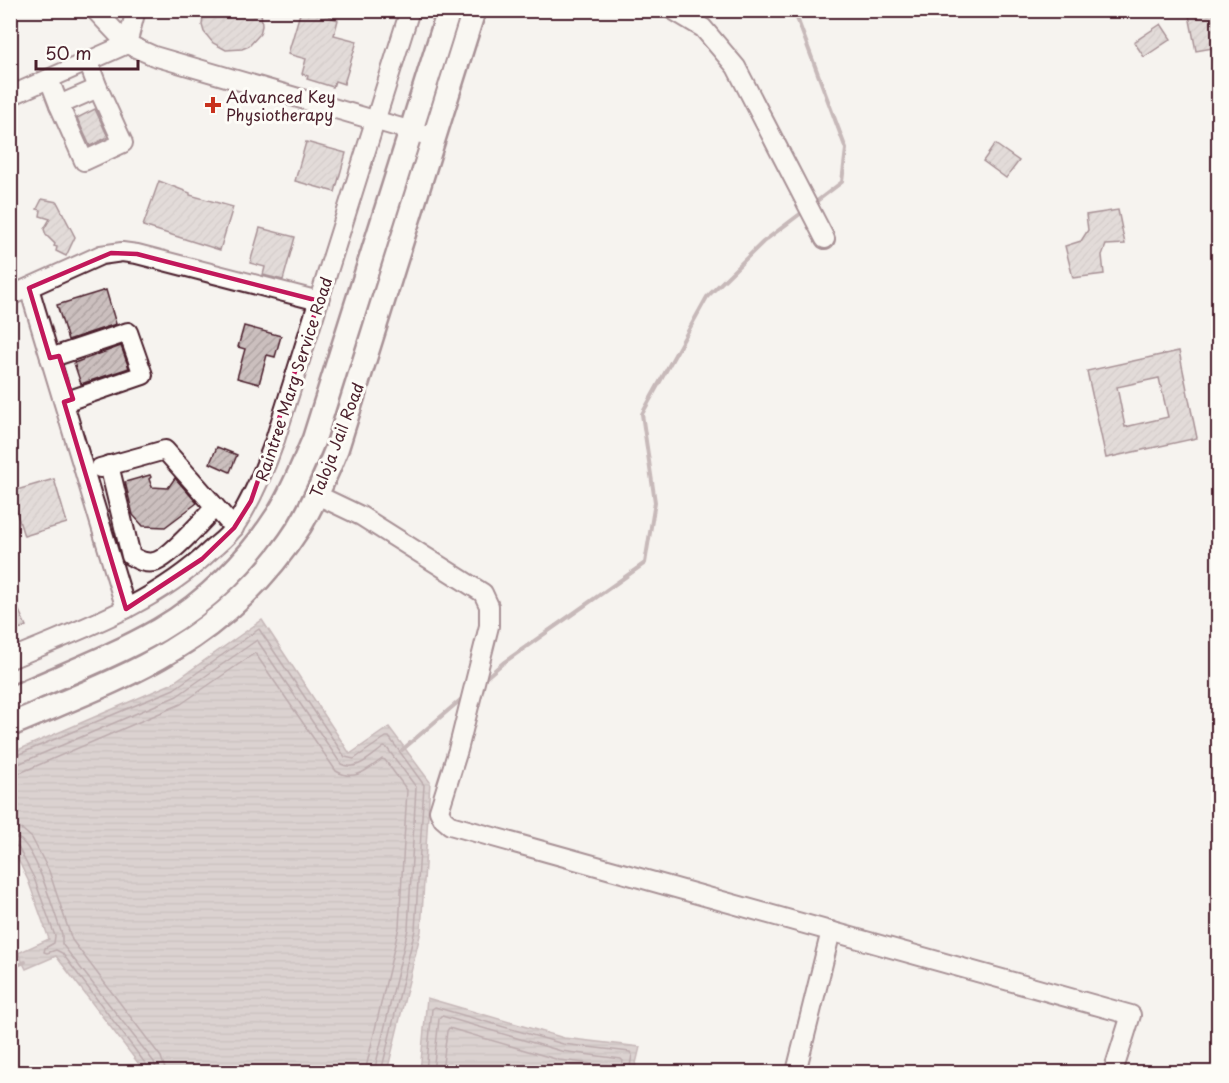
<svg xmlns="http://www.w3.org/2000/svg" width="1229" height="1083" viewBox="0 0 1229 1083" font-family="'Playpen Sans',sans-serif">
<defs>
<pattern id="water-rules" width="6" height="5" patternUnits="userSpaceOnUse" patternTransform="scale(1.5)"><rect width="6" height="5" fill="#bbabac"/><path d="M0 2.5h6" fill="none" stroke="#9a8b8c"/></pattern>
<pattern id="building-hatch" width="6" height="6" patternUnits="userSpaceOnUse" patternTransform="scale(1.5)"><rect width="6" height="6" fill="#cbbfbe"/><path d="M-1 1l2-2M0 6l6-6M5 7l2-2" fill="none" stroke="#b0a4a3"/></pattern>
</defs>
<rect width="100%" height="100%" fill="#f6f3ef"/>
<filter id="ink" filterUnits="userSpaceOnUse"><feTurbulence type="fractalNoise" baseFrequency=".0167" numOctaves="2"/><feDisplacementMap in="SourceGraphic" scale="12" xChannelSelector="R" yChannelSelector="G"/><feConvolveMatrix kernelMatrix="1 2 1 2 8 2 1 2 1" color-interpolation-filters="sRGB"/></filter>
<g filter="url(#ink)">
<!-- water -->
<g fill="url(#water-rules)" stroke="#8e7378" stroke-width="1.5">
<polygon points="262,620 350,754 389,727 430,782 421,931 387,1072 145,1072 56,956 26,969 18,953 49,939 28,880 11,845 11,753 171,684"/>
<polygon points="427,998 564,1038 640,1047 634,1072 420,1072"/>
</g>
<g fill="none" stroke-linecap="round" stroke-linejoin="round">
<!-- shore -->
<g stroke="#77575f" stroke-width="1.5">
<polyline points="10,758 174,689 259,629 345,757 354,759 386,737 389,737 424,785 415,930 381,1072"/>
<path d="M10 765 18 764 177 696 257 640 341 764C357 772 371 756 384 747L387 748 416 787 408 929 374 1072"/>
<path d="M10 774 22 772 181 704 255 653 336 771C354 782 367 770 382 759L385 760 407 790 399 927 365 1072"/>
<polyline points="10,828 23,830 32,838 49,871 72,940 161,1057 166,1072"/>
<path d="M10 837C16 837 20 838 23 842 39 859 53 910 62 934V944L154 1062 157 1072"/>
<polyline points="10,844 18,847 34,878 55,936 54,943 45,948 44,952 47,953 56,950 62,953 148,1067 149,1072"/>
<polyline points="426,1072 432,1009 435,1007 563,1044 630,1052 632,1055 629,1072"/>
<polyline points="433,1072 439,1019 442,1016 561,1051 621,1059 623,1061 621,1072"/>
<polyline points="442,1072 447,1031 449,1028 559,1060 610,1066 612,1072"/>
</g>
<!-- stream -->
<g stroke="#8e7378" stroke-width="4">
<polyline points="794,10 846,149 842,182 813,204"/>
<polyline points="482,681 503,663 645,563 655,502 642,414 707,297 763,242 804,211"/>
<polyline points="402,750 465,696"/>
<polyline points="10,968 25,962"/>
</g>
</g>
<!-- building -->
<g fill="url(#building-hatch)" stroke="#4a1f2b" stroke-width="1.5" fill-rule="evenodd">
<polygon points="204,10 261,10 262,26 260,34 249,46 242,49 226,50 213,43 204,32 202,25"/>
<polygon points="301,10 319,10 319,12 332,17 332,18 338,20 334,35 357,41 344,84 335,81 333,87 307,79 308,76 302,74 306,59 288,54"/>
<polygon points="1188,10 1218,10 1218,47 1196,51"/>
<polygon points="1161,24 1171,39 1144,57 1134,42"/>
<polygon points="95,109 108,137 90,146 77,118"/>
<polygon points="306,142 346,153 335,192 295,181"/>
<polygon points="995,144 1019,161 1006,178 983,161"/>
<polygon points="159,181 190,193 190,195 233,207 220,250 143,226"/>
<polygon points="42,199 57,202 75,237 66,256 56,251 57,247 54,246 55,244 46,235 44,229 50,219 40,216 41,210 37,209"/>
<polygon points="1118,210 1125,244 1106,245 1102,255 1104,274 1073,278 1065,246 1081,241 1088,230 1086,215"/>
<polygon points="260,228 295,237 283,280 263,275 265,267 250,263"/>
<polygon points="106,290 116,324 68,340 57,305"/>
<polygon points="244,326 281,336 275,357 267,355 259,384 237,378 245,349 238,347"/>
<polygon points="121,346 129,368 81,384 74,363"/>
<path d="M1179 351 1197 438 1106 458 1087 371ZM1159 378 1168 417 1125 427 1117 387Z"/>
<polygon points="217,447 237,455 230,472 210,463"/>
<polygon points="150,475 151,477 149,479 152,487 168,488 175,478 197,503 165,527 143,526 133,515 125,482"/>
<polygon points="54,479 67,523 24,536 10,492"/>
<polygon points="10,591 26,626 10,633"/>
</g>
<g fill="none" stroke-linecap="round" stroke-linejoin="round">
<defs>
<g id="minor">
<polyline points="95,10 127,44 154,56 422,134"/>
<polyline points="673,10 703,28 736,67 825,239"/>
<polyline points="127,44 136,10"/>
<polyline points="49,79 59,105 84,161 123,143 98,88 88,62"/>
<polyline points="10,96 127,44"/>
<polyline points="59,105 98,88"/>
<polyline points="29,288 126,609"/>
<polyline points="10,296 101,255 122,252 137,254 319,301"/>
<polyline points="50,358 128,332 143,375 64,402"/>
<path d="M109 465 131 556C139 560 145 564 154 562 167 560 204 519 215 507"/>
<polyline points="100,468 165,450 234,528"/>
<polyline points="317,495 361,516 483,593 489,606 489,626 458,750 439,811 443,819 450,825 1131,1015 1113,1072"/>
<path d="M10 659C81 629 155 604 211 550 219 543 229 536 234 527 252 500 264 471 275 440L410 10"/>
<polyline points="796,1072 831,931"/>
</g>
<g id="major">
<path d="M10 699C60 676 112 657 159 630 207 602 249 560 279 513 293 490 303 465 314 439L449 10"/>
<path d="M10 725C63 702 124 680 172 650 223 620 268 576 300 526 315 501 326 475 337 448L474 10"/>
</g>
</defs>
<!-- minor casing -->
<use href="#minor" stroke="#4a1f2b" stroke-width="22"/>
<!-- major casing -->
<use href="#major" stroke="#4a1f2b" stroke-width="27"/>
<!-- minor -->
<use href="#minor" stroke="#fdfcf7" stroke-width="18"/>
<!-- major -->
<use href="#major" stroke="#fdfcf7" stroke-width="22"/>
</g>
</g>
<!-- marked area -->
<path d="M0 0H1229V1083H0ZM111 253 137 254 319 301 251 501 234 528 202 559 126 609 64 402 73 399 59 356 50 358 29 288Z" fill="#f6f3ef" fill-opacity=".55" fill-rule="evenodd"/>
<path fill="none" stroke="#c2185b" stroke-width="4.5" stroke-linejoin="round" d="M111 253 137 254 319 301 251 501 234 528 202 559 126 609 64 402 73 399 59 356 50 358 29 288Z"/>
<!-- markers -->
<path fill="#c8321e" stroke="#fdfcf7" stroke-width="2" d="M210 96h6v6h6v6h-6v6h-6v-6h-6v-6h6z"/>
<g text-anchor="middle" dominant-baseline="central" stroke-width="6" stroke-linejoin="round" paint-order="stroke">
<!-- poi labels -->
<g font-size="16" fill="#4a1f2b" stroke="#fdfcf7" text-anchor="start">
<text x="226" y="96">Advanced Key<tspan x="226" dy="18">Physiotherapy</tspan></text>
</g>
<!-- street labels -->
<g font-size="16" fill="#4a1f2b" stroke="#fdfcf7">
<text transform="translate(293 379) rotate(-72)">Raintree Marg Service Road</text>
<text transform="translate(336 440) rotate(-69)">Taloja Jail Road</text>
</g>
</g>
<!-- margin -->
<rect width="1229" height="1083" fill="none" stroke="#fdfcf7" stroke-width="36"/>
<rect x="18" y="18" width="1193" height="1047" fill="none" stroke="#4a1f2b" stroke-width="2" filter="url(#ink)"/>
<!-- scale -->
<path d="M36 60v9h102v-9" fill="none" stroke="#4a1f2b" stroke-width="3"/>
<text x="45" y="60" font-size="18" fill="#4a1f2b" stroke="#fdfcf7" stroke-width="4.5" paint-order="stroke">50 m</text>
</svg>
